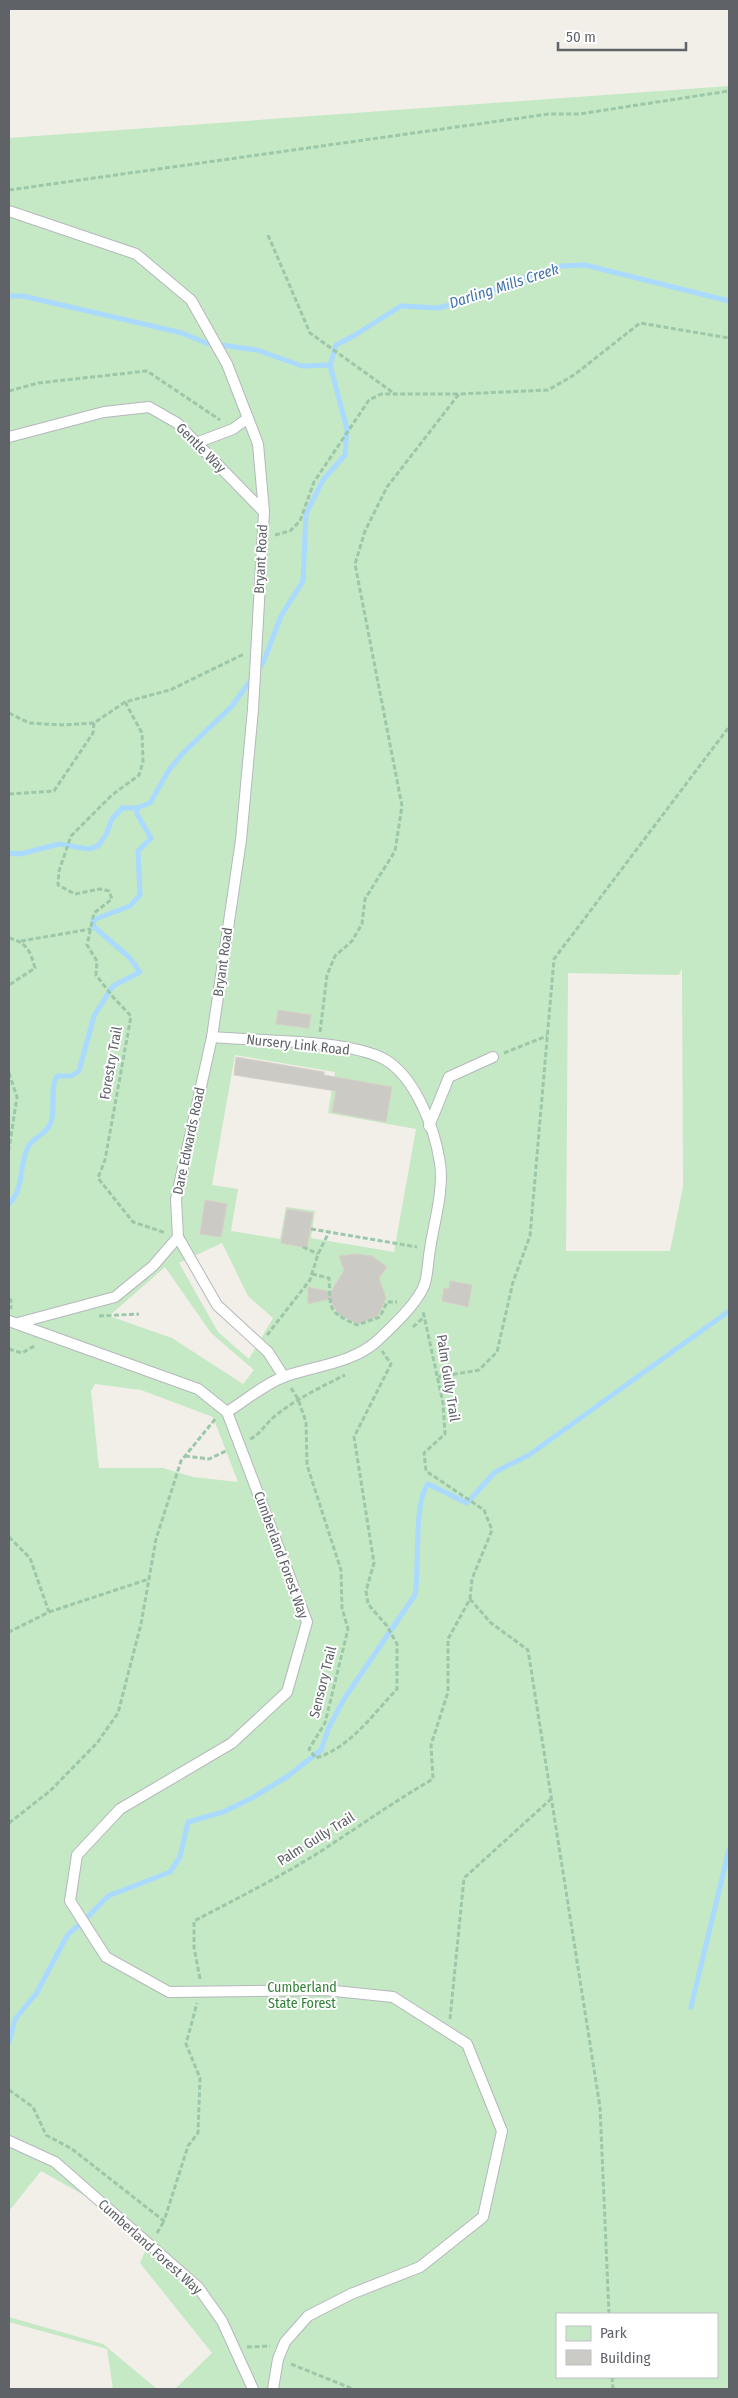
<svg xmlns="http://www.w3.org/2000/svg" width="738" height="2398" viewBox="0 0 738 2398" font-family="'Fira Sans Condensed',sans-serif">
<rect width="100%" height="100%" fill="#f1efe8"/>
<!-- green -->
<g fill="#c5e8c5" fill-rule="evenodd">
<path d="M729 86V2389H175L212 2353 140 2263 146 2249 89 2198 41 2171 9 2211V138ZM682 968 683 1187 670 1251H566L568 973 679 975ZM235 1055 335 1072 328 1113 416 1129 394 1252 311 1238 315 1211 286 1207 280 1239 231 1231 238 1189 212 1185ZM338 1078 392 1087 386 1121ZM205 1200 227 1204 221 1237 200 1233ZM287 1209 313 1213 307 1247 281 1243ZM222 1243 248 1296 273 1318 249 1359 218 1332 179 1263ZM356 1254 372 1256 387 1267 378 1278 386 1298 378 1315 358 1324C352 1321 343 1319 339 1315 324 1302 334 1283 345 1272L339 1256ZM165 1267 211 1333 254 1370 243 1384 172 1338 109 1316ZM95 1384 141 1390 213 1417 238 1482 193 1477 163 1468H99L91 1391ZM557 2314H717V2377H557Z"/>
<polygon points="9,2317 103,2344 157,2389 113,2389 107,2349 9,2322"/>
</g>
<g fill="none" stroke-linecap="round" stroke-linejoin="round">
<!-- stream -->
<g stroke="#aadaff" stroke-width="5">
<polyline points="9,296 23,296 182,333 206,343 257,350 302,366 330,365"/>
<polyline points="330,365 336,345 355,335 401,306 438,308 475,299 511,282 561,266 585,265 729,301"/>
<polyline points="9,853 20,854 59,844 88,849 98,846 106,835 112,819 122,808 137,808"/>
<path d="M9 1204C25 1188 18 1168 28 1147 33 1137 47 1134 51 1122 56 1106 49 1091 57 1076H71L79 1071 94 1016 113 986 140 972 129 957 94 927 93 920 130 906 140 895 138 851 151 838 137 814V808L150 803 169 770 183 753 232 706 263 663 281 616 303 581 306 514 323 480 345 455 347 429 330 365"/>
<polyline points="691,2007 729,1849"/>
<path d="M9 2043 15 2019 36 1994 68 1934 82 1923 108 1896 170 1872 180 1857 188 1822 223 1812 252 1798 288 1776 321 1750 329 1727 344 1699 415 1595C420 1567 413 1503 428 1484L467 1503 495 1472 529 1455 729 1311"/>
</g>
</g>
<!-- building -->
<g fill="#cccac5" stroke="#d6d1c6">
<polygon points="278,1010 311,1015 309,1028 276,1024"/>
<polygon points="236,1057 324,1072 324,1075 392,1087 386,1122 332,1112 336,1091 234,1075"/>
<polygon points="205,1200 227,1204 221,1237 200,1234"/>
<polygon points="287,1209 313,1213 307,1248 281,1243"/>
<polygon points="356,1254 372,1256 387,1267 379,1278 386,1298 378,1316 358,1324 339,1315 329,1299 308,1304 308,1287 331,1292 344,1270 339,1256"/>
<polygon points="450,1281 472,1285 468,1307 442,1301 444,1288 449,1289"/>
</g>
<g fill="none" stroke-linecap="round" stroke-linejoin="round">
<defs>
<g id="lane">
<polyline points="9,211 136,254 191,300 227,364 258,444 264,512 253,709 241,840 212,1037 176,1199 178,1237 153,1266 115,1297 18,1323"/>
<polyline points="9,437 104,412 149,407 177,423 264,512"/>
<polyline points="196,443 233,429 248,418"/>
<path d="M212 1037C256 1041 346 1039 384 1059 415 1076 435 1129 440 1163 444 1191 434 1222 430 1249 428 1260 428 1272 425 1283 419 1302 392 1327 377 1341 353 1363 315 1366 286 1376 266 1383 246 1400 227 1412"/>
<polyline points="429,1126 449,1077 493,1057"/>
<polyline points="178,1237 217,1305 268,1352 284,1377"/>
<polyline points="9,1321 198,1389 227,1412 307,1622 287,1692 232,1743 120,1809 77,1855 70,1901 106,1957 169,1992 325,1990 393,1997 467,2044 502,2131 483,2217 420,2267 351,2294 308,2316 285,2342 278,2359 273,2389"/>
<polyline points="9,2141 55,2162 198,2287 222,2321 253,2389"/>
</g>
</defs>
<!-- lane casing -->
<use href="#lane" stroke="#b5b8bc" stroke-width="12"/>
<!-- path -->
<g stroke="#9cc7a9" stroke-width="3" stroke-dasharray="5 2.5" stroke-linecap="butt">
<polyline points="9,190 549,114 579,114 729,91"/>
<polyline points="268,235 310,333 395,394"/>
<polyline points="9,391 38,383 147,371 220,420"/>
<polyline points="275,535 290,531 300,521 314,482 369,400 381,394 459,394"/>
<polyline points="125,702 142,733 143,762 139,775 112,795 71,836 59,871 58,885 75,894 100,889 109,891 112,899 94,913 87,945 97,961 96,975 113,997 131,1016 105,1160 98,1178 133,1222 166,1233"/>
<polyline points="9,713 29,723 62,725 94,723 125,702 170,690 244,654"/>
<polyline points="9,794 54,791 93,733 94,723"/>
<path d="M9 938C27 943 30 950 35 968L9 985"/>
<polyline points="21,941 91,929"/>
<polyline points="320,1032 327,975 335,956 352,941 362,924 365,899 395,851 402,806 355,564 365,531 387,487 459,394 548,390 574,375 640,323 729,338"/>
<polyline points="504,1053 547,1036"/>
<polyline points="9,1073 17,1097 9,1149"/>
<polyline points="311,1229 417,1247"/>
<polyline points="303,1247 318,1254"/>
<path d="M312 1274 329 1278C331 1309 326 1311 357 1325L380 1317 387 1302H397"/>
<polyline points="9,1299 11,1300 11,1309"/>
<polyline points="99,1316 139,1314"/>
<polyline points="413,1327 425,1316"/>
<polyline points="267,1335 310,1280 318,1254 329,1232"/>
<polyline points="9,1349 22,1353 36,1345"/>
<polyline points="438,1377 479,1370 497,1352 513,1282 530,1236 554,959 729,727"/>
<path d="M291 1388 298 1399 306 1422 307 1465 341 1570 342 1608 348 1629 325 1723 309 1749 316 1758C350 1748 374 1713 397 1689V1644L387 1626 368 1604 366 1591 374 1563 354 1437 391 1364 382 1351"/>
<path d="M250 1439C261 1434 265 1424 275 1416 296 1399 321 1387 345 1375"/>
<polyline points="185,1456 209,1459 228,1450"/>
<polyline points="9,1537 30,1558 49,1612 9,1632"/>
<polyline points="470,1599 491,1623 528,1650 600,2107 609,2314"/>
<polyline points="49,1612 149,1579"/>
<polyline points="9,1823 50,1791 97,1743 118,1713 141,1624 156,1539 181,1461 216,1418"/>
<path d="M200 1979 194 1947V1921C236 1899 278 1878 318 1853 357 1828 393 1802 433 1779L431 1745 448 1692V1639L470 1599 472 1579 492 1530 484 1510 426 1471 424 1453 445 1434 443 1403 423 1311"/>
<polyline points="450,2019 464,1878 551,1799"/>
<polyline points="9,2090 33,2107 46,2135 72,2149 164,2221 188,2146 198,2133 200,2078 186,2044 197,2003"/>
<polyline points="157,2233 164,2221"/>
<polyline points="247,2347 270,2346"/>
<polyline points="291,2364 353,2389"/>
<polyline points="612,2377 613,2389"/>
</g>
<!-- lane -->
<use href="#lane" stroke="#fff" stroke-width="10"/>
</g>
<g text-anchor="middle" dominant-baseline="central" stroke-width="4" stroke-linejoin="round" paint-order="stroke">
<!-- street labels -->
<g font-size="14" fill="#5f6368" stroke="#fff">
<text transform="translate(201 448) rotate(45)">Gentle Way</text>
<text transform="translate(261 559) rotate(-87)">Bryant Road</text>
<text transform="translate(223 962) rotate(-82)">Bryant Road</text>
<text transform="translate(298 1045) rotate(6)">Nursery Link Road</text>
<text transform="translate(111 1063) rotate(-80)">Forestry Trail</text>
<text transform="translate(189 1141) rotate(-78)">Dare Edwards Road</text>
<text transform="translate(448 1378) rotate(81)">Palm Gully Trail</text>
<text transform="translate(281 1555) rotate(70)">Cumberland Forest Way</text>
<text transform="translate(323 1682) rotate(-76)">Sensory Trail</text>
<text transform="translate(316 1839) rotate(-32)">Palm Gully Trail</text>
<text transform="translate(150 2247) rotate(42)">Cumberland Forest Way</text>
</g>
<!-- park labels -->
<g font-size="14" fill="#348238" stroke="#fff">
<text x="302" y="1987">Cumberland<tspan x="302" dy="16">State Forest</tspan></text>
</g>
<!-- water labels -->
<g font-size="15" font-style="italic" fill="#4174aa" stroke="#fff">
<text transform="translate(504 286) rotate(-18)">Darling Mills Creek</text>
</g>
</g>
<!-- border -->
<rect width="738" height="2398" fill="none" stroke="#5f6368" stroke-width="20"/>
<!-- legend -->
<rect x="556" y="2313" width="162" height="65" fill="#ffffff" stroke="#bfc1c3"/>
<rect x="566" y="2326" width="25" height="15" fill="#c5e8c5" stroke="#bfc1c3"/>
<text x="600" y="2338" font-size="15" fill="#5f6368">Park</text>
<rect x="566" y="2350" width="25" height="15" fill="#cccac5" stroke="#bfc1c3"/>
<text x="600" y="2363" font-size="15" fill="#5f6368">Building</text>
<!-- scale -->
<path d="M558 42v8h128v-8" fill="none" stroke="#5f6368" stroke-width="2.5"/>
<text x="566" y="42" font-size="15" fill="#5f6368" stroke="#ffffff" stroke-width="4" paint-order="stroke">50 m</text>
</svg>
